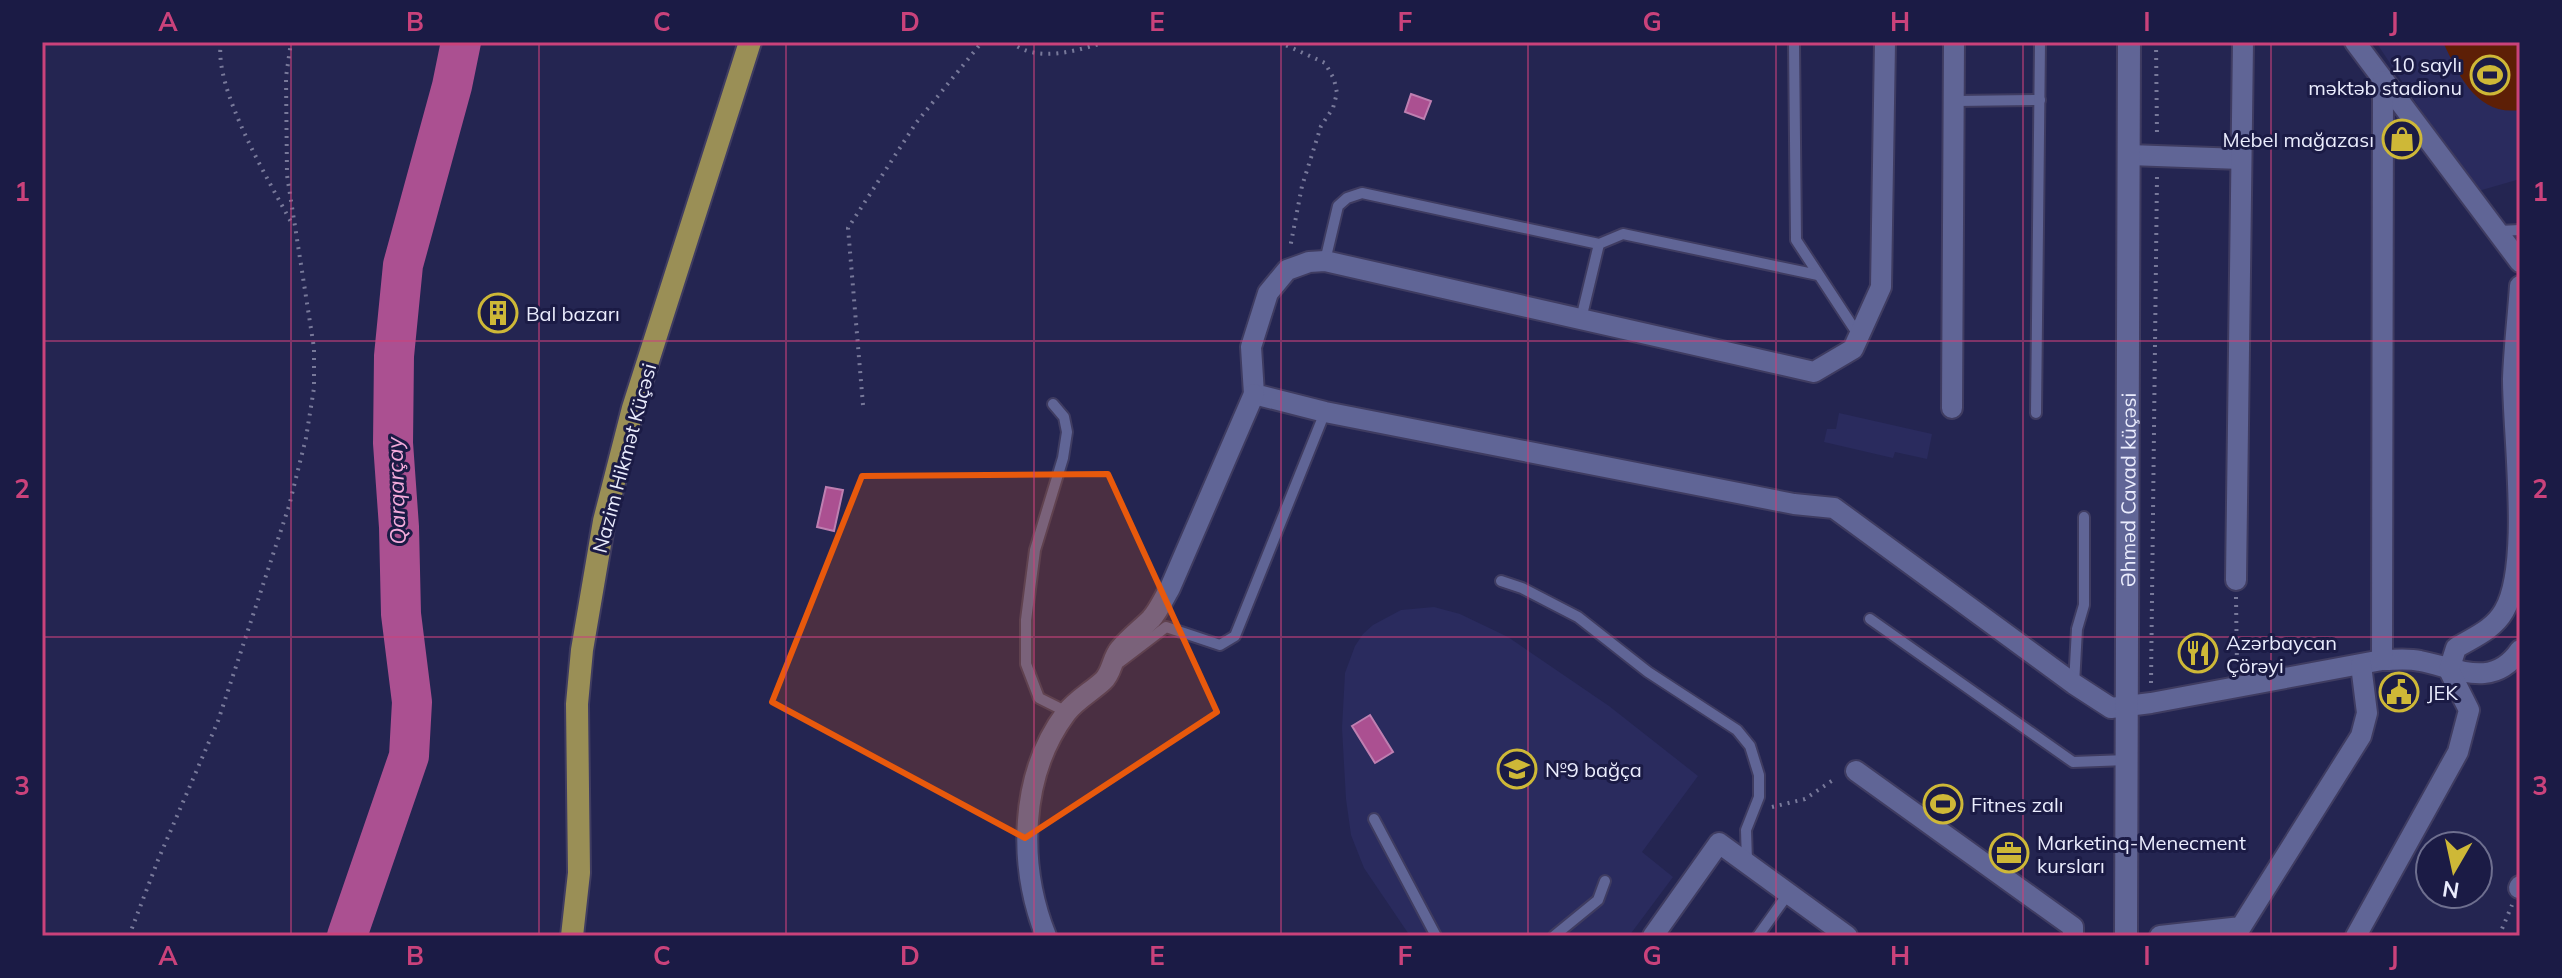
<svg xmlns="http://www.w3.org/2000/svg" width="2562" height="978" viewBox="0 0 2562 978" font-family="Mulish,sans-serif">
<rect width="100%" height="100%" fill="#242551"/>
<!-- built -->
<g fill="#2a2b5e">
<polygon points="2376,42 2520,42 2520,179 2475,192"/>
<polygon points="1839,413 1932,434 1927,459 1895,452 1893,458 1824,442 1827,429 1836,429"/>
<polygon points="1434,607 1460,614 1508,637 1609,706 1698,776 1642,852 1673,877 1629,936 1410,936 1364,868 1351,835 1346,799 1342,728 1345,673 1355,646 1363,634 1373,625 1401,610"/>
</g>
<!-- green -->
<path fill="#5d1f06" d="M2443 42H2520V110C2477 116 2459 76 2443 42Z"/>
<!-- water -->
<g fill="#ab5091" stroke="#be7fb1" stroke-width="2">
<polygon points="1411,94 1431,101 1424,119 1405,112"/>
<polygon points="826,487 843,490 834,531 817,527"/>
<polygon points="1370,715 1393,752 1375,763 1352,726"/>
</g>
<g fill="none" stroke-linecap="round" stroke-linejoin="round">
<!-- river -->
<polyline stroke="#ab5091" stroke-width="40" points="347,936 409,756 412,702 401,614 399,527 393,443 394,356 403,265 452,86 461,42"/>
<defs>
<g id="service">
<polyline points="1794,42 1796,240 1859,336"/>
<polyline points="1955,101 2040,100"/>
<polyline points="2499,231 2520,230"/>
<polyline points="1325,261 1338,206 1347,198 1362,193 1599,244 1623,234 1818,275"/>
<polyline points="1581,319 1599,244"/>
<polyline points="1053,404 1064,417 1067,432 1063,458 1035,550 1026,620 1026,664 1039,698 1067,712"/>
<polyline points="2036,413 2040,42"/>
<polyline points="1501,581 1522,588 1578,617 1648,672 1737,730 1750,746 1759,775 1759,797 1746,830 1747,862"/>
<polyline points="1870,619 2073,762 2127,760"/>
<polyline points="1120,662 1166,627 1220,645 1235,636 1325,412"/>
<polyline points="2074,684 2077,629 2084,605 2084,517"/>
<polyline points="1374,819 1436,936"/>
<polyline points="1554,936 1598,900 1605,881"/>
<polyline points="1758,936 1788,894"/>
</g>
<g id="minor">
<path d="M1885 42 1881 287 1853 349 1814 372 1325 261 1309 262 1287 270 1268 293 1251 347 1254 394 1325 412 1794 504 1834 508 2074 684 2111 708 2151 703 2382 660C2394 660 2408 658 2420 661 2457 668 2493 690 2520 650"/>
<polyline points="2355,42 2520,262"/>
<polyline points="2129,155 2241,159"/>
<polyline points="1952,408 1954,42"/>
<polyline points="2236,580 2243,42"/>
<polyline points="2382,660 2383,81"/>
<polyline points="1856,771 2073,927 2073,936"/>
<polyline points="2519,888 2520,886"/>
<path d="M1046 936C1018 866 1019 776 1066 713 1076 700 1091 692 1103 681 1112 673 1112 658 1120 649 1129 638 1141 629 1151 619 1159 610 1164 598 1170 588L1254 394"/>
<polyline points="1653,936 1719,843 1847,936"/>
<polyline points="2160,936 2241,927 2361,736 2367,713 2361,665"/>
<path d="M2356 936 2458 752 2469 710 2449 670 2456 648C2474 637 2493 630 2504 611 2531 565 2513 436 2513 379 2514 348 2518 317 2520 286"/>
</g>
<g id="tertiary">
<path id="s1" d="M2126 936 2129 42"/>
</g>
<polyline id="primary" points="572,936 579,873 577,704 582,650 604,521 633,408 750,42"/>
</defs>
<!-- service casing -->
<use href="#service" stroke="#3f3c61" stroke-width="14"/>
<!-- minor casing -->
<use href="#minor" stroke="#3f3c61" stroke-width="24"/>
<!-- tertiary casing -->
<use href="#tertiary" stroke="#3f3c61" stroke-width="26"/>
<!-- primary casing -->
<use href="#primary" stroke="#3f3c61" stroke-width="26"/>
<!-- path -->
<g stroke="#78799a" stroke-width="4" stroke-dasharray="2 6" stroke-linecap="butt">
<path d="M221 42C213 88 269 181 291 222"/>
<path d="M1011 42C1037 64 1078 50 1106 42"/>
<polyline points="1279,42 1325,63 1334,79 1337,93 1333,108 1321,126 1302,186 1290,248"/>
<polyline points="2156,42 2157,135"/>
<polyline points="863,405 848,228 916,123 982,42"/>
<polyline points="2236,597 2237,668"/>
<polyline points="2151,683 2157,176"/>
<polyline points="1772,807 1805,799 1836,778"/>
<polyline points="129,936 158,860 218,721 289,506 306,438 314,388 314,348 287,175 286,77 291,42"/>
<polyline points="2499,936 2512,905"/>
</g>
<!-- service -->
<use href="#service" stroke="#606596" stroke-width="10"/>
<!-- minor -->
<use href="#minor" stroke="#606596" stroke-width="20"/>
<!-- tertiary -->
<use href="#tertiary" stroke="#606596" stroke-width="22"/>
<!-- primary -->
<use href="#primary" stroke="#9a8f56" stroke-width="22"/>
</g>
<!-- marked area -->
<path fill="#e8590c" fill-opacity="0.2" stroke="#e8590c" stroke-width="6" stroke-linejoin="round" d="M1108 474 1217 712 1025 838 772 702 862 476Z"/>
<!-- grid -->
<path fill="none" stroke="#ca427b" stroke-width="2" stroke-opacity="0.55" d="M291 42V936M539 42V936M786 42V936M1034 42V936M1281 42V936M1528 42V936M1776 42V936M2023 42V936M2271 42V936M42 341H2520M42 637H2520"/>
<!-- icons -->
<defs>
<symbol id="stadium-ring" viewBox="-11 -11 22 22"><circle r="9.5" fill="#1b1b45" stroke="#ceb837" stroke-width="1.5"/><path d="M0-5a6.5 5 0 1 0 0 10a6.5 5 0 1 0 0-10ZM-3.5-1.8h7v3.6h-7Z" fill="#ceb837"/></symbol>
<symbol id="shop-ring" viewBox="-11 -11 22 22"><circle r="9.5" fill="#1b1b45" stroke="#ceb837" stroke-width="1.5"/><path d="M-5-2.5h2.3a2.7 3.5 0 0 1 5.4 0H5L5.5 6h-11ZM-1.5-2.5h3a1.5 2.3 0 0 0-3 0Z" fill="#ceb837"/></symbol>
<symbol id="building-ring" viewBox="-11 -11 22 22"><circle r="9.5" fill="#1b1b45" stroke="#ceb837" stroke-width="1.5"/><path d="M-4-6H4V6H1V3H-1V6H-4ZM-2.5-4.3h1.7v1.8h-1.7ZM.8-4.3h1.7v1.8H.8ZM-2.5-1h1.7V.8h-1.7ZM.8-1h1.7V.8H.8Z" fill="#ceb837"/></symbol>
<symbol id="restaurant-ring" viewBox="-11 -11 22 22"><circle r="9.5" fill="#1b1b45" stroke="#ceb837" stroke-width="1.5"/><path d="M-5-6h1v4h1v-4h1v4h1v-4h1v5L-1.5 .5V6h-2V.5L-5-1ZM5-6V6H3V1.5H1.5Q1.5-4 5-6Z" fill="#ceb837"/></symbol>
<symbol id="civic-ring" viewBox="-11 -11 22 22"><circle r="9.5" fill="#1b1b45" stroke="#ceb837" stroke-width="1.5"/><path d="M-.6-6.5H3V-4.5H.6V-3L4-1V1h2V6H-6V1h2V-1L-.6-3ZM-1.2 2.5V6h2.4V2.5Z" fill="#ceb837"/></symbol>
<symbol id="school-ring" viewBox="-11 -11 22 22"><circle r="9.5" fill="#1b1b45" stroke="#ceb837" stroke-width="1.5"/><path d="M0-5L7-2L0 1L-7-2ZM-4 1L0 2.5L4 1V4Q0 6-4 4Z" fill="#ceb837"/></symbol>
<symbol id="office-ring" viewBox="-11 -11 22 22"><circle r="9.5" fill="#1b1b45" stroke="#ceb837" stroke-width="1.5"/><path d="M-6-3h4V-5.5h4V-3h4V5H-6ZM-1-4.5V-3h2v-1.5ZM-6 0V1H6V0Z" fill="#ceb837"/></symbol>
</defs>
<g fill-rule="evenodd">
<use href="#stadium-ring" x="2468" y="53" width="44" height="44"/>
<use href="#shop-ring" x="2380" y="117" width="44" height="44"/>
<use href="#building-ring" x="476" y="291" width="44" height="44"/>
<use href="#restaurant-ring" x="2176" y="631" width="44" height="44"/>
<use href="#civic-ring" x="2377" y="670" width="44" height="44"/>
<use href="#school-ring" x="1495" y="747" width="44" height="44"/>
<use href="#stadium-ring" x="1921" y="782" width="44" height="44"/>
<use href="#office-ring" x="1987" y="831" width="44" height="44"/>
</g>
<g text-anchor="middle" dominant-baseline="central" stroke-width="6" stroke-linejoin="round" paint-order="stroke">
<!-- poi labels -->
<g font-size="20" fill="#eaecfd" stroke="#1b1b45" text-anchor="start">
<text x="2462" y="64" text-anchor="end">10 saylı<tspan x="2462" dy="23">məktəb stadionu</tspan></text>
<text x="2374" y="139" text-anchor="end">Mebel mağazası</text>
<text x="526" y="313">Bal bazarı</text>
<text x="2226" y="642">Azərbaycan<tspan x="2226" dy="23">Çörəyi</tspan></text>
<text x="2427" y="692">JEK</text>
<text x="1545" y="769">№9 bağça</text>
<text x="1971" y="804">Fitnes zalı</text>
<text x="2037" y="842">Marketinq-Menecment<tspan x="2037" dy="23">kursları</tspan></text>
</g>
<!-- street labels -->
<g font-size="20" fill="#eaecfd" stroke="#1b1b45">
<text transform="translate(624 458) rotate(-75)">Nazim Hikmət Küçəsi</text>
<text stroke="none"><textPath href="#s1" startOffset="446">Əhməd Cavad küçəsi</textPath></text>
</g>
<!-- water labels -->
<g font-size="22" font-style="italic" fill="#f3abdb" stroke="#1b1b45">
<text transform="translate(396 491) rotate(-92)">Qarqarçay</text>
</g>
</g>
<!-- border -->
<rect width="2562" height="978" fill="none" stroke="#1b1b45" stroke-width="88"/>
<!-- north arrow -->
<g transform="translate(2454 870) rotate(189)"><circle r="38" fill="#1b1b45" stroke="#6e6f8f" stroke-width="2"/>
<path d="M0-6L14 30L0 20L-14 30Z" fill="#ceb837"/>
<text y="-12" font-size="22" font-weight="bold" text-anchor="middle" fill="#eaecfd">N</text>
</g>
<rect x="44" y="44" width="2474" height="890" fill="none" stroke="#ca427b" stroke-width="3"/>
<g font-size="26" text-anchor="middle" font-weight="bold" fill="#ca427b">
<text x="168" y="31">A</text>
<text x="415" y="31">B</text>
<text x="662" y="31">C</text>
<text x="910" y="31">D</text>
<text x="1157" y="31">E</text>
<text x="1405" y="31">F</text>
<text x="1652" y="31">G</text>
<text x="1900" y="31">H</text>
<text x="2147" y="31">I</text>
<text x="2394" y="31">J</text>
<text x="22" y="201">1</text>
<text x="2540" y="201">1</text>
<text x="22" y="498">2</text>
<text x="2540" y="498">2</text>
<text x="22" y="795">3</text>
<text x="2540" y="795">3</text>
<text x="168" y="965">A</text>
<text x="415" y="965">B</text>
<text x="662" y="965">C</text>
<text x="910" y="965">D</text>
<text x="1157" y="965">E</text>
<text x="1405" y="965">F</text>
<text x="1652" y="965">G</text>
<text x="1900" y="965">H</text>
<text x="2147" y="965">I</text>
<text x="2394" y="965">J</text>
</g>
</svg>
